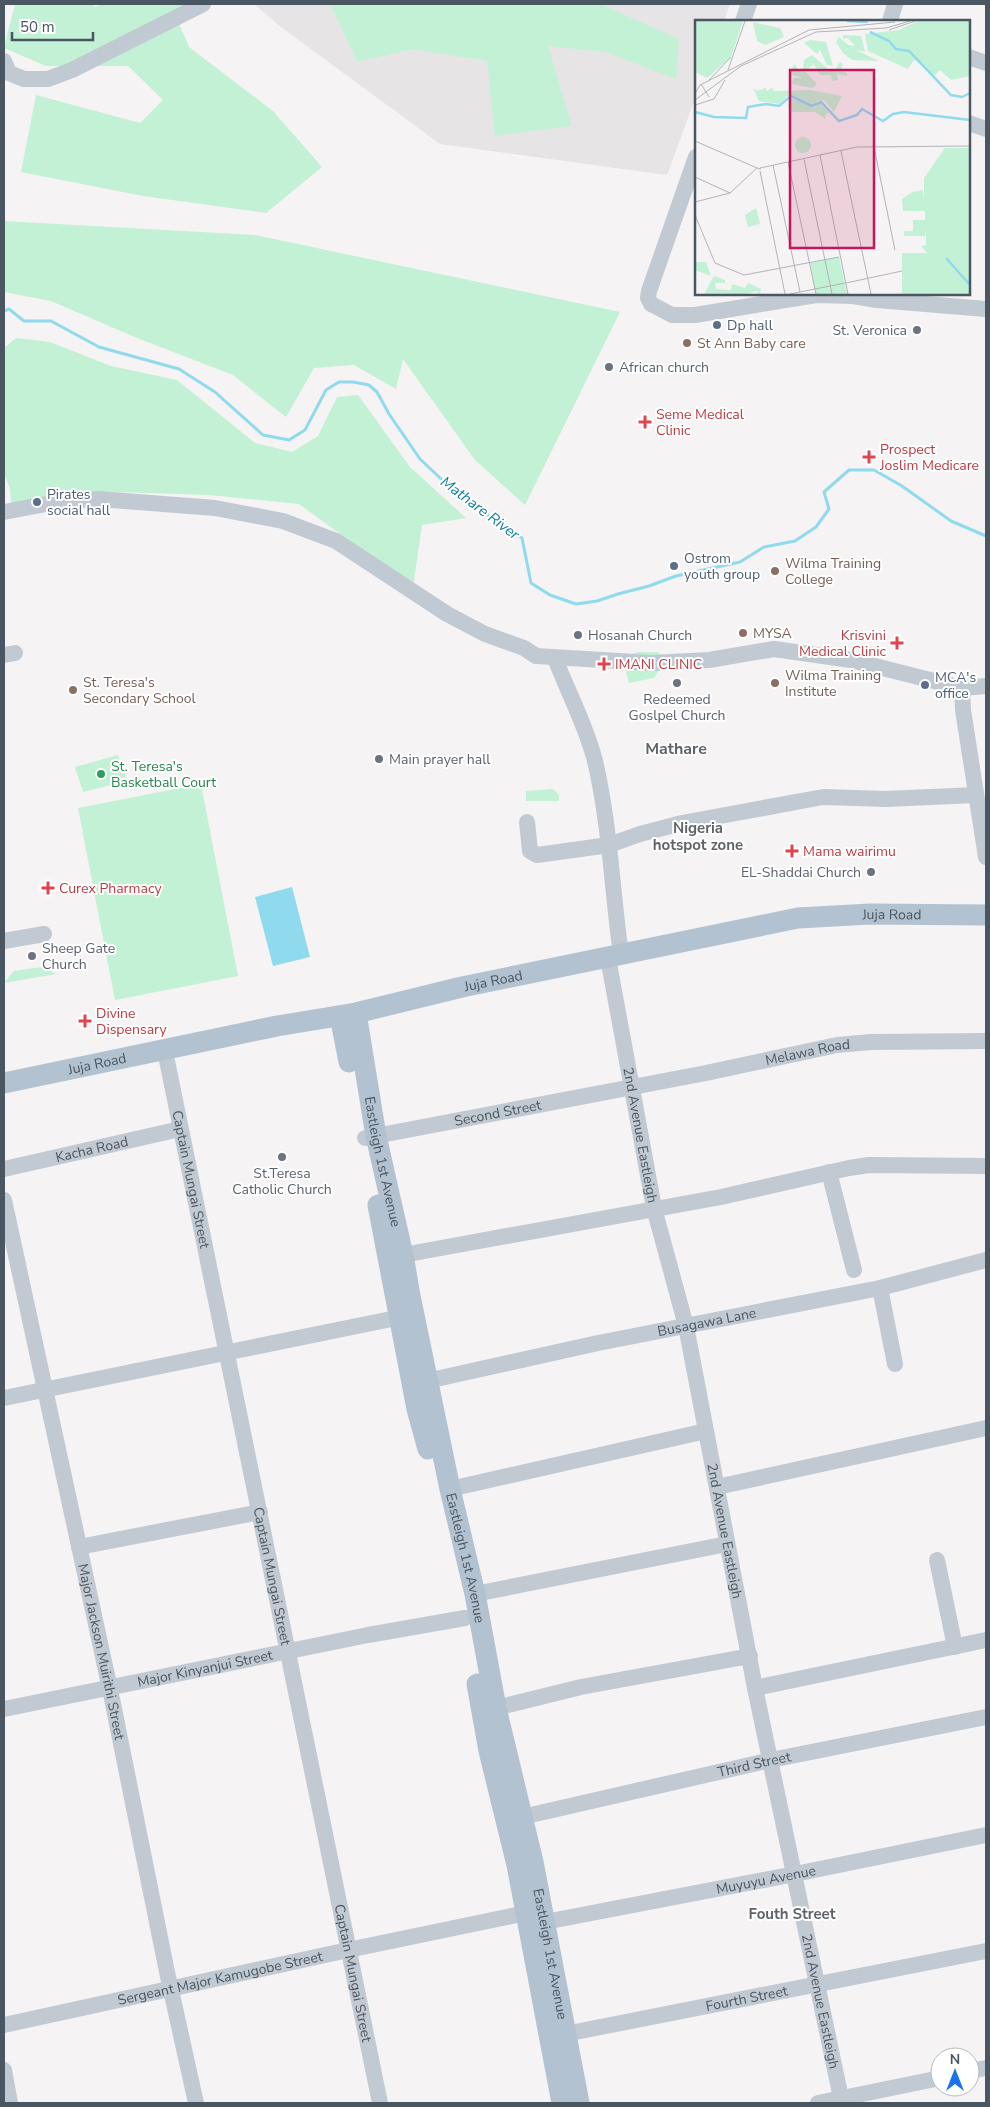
<svg xmlns="http://www.w3.org/2000/svg" width="990" height="2107" viewBox="0 0 990 2107" font-family="'Nunito Sans',sans-serif">
<rect width="100%" height="100%" fill="#f5f3f3"/>
<!-- education -->
<polygon fill="#e6e4e5" points="254,4 730,4 724,21 696,21 696,96 667,175 440,144 281,27"/>
<!-- green -->
<g fill="#c3f1d5">
<polygon points="15,4 93,4 94,7 103,4 185,4 176,17 189,47 273,111 322,167 266,213 143,196 21,172 36,95 140,123 163,100 128,66 46,66 4,48"/>
<polygon points="330,4 600,4 679,39 676,79 605,52 548,46 572,126 495,136 487,61 413,49 357,62"/>
<polygon points="4,221 255,235 620,312 525,505 475,460 403,359 396,389 354,365 314,368 286,417 233,375 137,338 51,301 4,292"/>
<polygon points="16,338 50,342 111,366 177,380 255,443 292,452 318,436 337,397 358,395 410,467 466,518 422,525 413,587 299,504 209,495 52,490 54,496 11,504 10,489 4,473 4,348"/>
<polygon points="638,652 658,652 665,661 654,678 629,683 622,657"/>
<polygon points="118,755 127,781 83,792 75,767"/>
<polygon points="201,784 238,976 115,1000 78,808"/>
<polygon points="553,789 559,795 559,801 526,801 526,791"/>
<polygon points="42,967 56,974 4,983 14,971"/>
</g>
<!-- water -->
<polygon fill="#90daee" points="292,887 310,957 273,966 255,897"/>
<g fill="none" stroke-linecap="round" stroke-linejoin="round">
<!-- stream -->
<polyline stroke="#90daee" stroke-width="3" points="4,311 9,309 24,321 51,321 99,347 179,369 215,392 263,435 289,440 305,430 326,390 339,382 353,382 369,385 377,392 389,414 420,459 458,495 522,538 531,583 550,595 576,604 597,601 618,594 649,586 676,576 740,562 764,547 795,541 816,527 829,509 824,492 849,470 874,470 902,486 951,521 986,536"/>
<!-- minor -->
<g stroke="#c1cad2" stroke-width="16">
<polyline points="743,21 749,4"/>
<polyline points="890,21 895,4"/>
<polyline points="969,57 986,63"/>
<polyline points="4,61 9,73 24,79 48,79 72,70 203,4"/>
<polyline points="969,123 986,129"/>
<polyline points="696,157 649,291 648,298 651,304 672,315 695,315 816,295 853,296 877,300 986,309"/>
<polyline points="4,512 62,501 99,499 215,508 283,521 336,541 447,614 485,634 524,648 536,656 652,663 709,660 774,649 851,660 962,688 986,686"/>
<polyline points="4,655 15,653"/>
<path d="M555 658C568 693 586 725 595 761 610 825 612 891 621 955"/>
<polyline points="962,688 963,710 986,857"/>
<polyline points="527,822 530,851 537,855 609,845 640,834 682,823 823,797 886,799 975,795"/>
<polyline points="4,941 44,934"/>
<path id="s1" d="M608 958 654 1208 686 1326 755 1688 842 2103"/>
<path id="s2" d="M165 1051 380 2103"/>
<path id="s3" d="M365 1138 706 1073 837 1045 871 1042 986 1041"/>
<path id="s4" d="M4 1169 180 1129"/>
<polyline points="829,1172 854,1270"/>
<path id="s5" d="M4 1200 110 1689 167 1972 196 2103"/>
<polyline points="403,1255 721,1197 849,1168 869,1165 986,1166"/>
<polyline points="880,1288 895,1364"/>
<path id="s6" d="M427 1381 598 1343 880 1288 986 1260"/>
<polyline points="4,1398 411,1315"/>
<polyline points="717,1487 986,1428"/>
<polyline points="450,1489 706,1431"/>
<polyline points="79,1547 260,1512"/>
<polyline points="937,1560 955,1647"/>
<polyline points="475,1594 727,1544"/>
<polyline points="755,1688 986,1640"/>
<polyline points="496,1708 581,1687 750,1656"/>
<path id="s7" d="M4 1709 368 1635 465 1618"/>
<path id="s8" d="M522 1817 771 1760 986 1717"/>
<path id="s9" d="M545 1922 795 1874 986 1835"/>
<path id="s10" d="M4 2025 348 1950 526 1913"/>
<path id="s11" d="M565 2034 986 1951"/>
<polyline points="4,2070 10,2103"/>
<polyline points="970,2071 986,2068"/>
<polyline points="818,2103 940,2078"/>
</g>
<!-- major -->
<g stroke="#b3c2d1" stroke-width="21">
<path id="s12" d="M356 1013 376 1136 403 1255 410 1296 450 1489 475 1594 496 1708 533 1862 579 2103"/>
<polyline points="340,1016 349,1062"/>
<path id="s13" d="M4 1083 277 1026 356 1013 462 987 798 918 870 914 986 915"/>
<polyline points="378,1205 417,1409 428,1449"/>
<polyline points="477,1684 489,1751 517,1865 562,2103"/>
</g>
</g>
<!-- markers -->
<g fill="#5c6f8a" stroke="#fff" stroke-width="2">
<circle cx="717" cy="325" r="5"/>
<circle cx="37" cy="502" r="5"/>
<circle cx="674" cy="566" r="5"/>
<circle cx="925" cy="685" r="5"/>
</g>
<g fill="#6b7280" stroke="#fff" stroke-width="2">
<circle cx="917" cy="330" r="5"/>
<circle cx="609" cy="367" r="5"/>
<circle cx="578" cy="635" r="5"/>
<circle cx="677" cy="683" r="5"/>
<circle cx="379" cy="759" r="5"/>
<circle cx="871" cy="872" r="5"/>
<circle cx="32" cy="956" r="5"/>
<circle cx="282" cy="1157" r="5"/>
</g>
<g fill="#8d6e63" stroke="#fff" stroke-width="2">
<circle cx="687" cy="343" r="5"/>
<circle cx="775" cy="571" r="5"/>
<circle cx="743" cy="633" r="5"/>
<circle cx="775" cy="683" r="5"/>
<circle cx="73" cy="690" r="5"/>
</g>
<g fill="#e0444e" stroke="#fff" stroke-width="2">
<path d="M642.5 414.5h5v5h5v5h-5v5h-5v-5h-5v-5h5z"/>
<path d="M866.5 449.5h5v5h5v5h-5v5h-5v-5h-5v-5h5z"/>
<path d="M894.5 635.5h5v5h5v5h-5v5h-5v-5h-5v-5h5z"/>
<path d="M601.5 656.5h5v5h5v5h-5v5h-5v-5h-5v-5h5z"/>
<path d="M789.5 843.5h5v5h5v5h-5v5h-5v-5h-5v-5h5z"/>
<path d="M45.5 880.5h5v5h5v5h-5v5h-5v-5h-5v-5h5z"/>
<path d="M82.5 1013.5h5v5h5v5h-5v5h-5v-5h-5v-5h5z"/>
</g>
<circle fill="#2e9e5b" stroke="#fff" stroke-width="2" cx="101" cy="774" r="5"/>
<g text-anchor="middle" dominant-baseline="central" stroke-width="4" stroke-linejoin="round" paint-order="stroke">
<!-- service labels -->
<g font-size="14" fill="#4e5e75" stroke="#fff" text-anchor="start">
<text x="727" y="325">Dp hall</text>
<text x="47" y="494">Pirates<tspan x="47" dy="16">social hall</tspan></text>
<text x="684" y="558">Ostrom<tspan x="684" dy="16">youth group</tspan></text>
<text x="935" y="677">MCA's<tspan x="935" dy="16">office</tspan></text>
</g>
<!-- worship labels -->
<g font-size="14" fill="#5b616d" stroke="#fff" text-anchor="start">
<text x="907" y="330" text-anchor="end">St. Veronica</text>
<text x="619" y="367">African church</text>
<text x="588" y="635">Hosanah Church</text>
<text x="677" y="699" text-anchor="middle">Redeemed<tspan x="677" dy="16">Goslpel Church</tspan></text>
<text x="389" y="759">Main prayer hall</text>
<text x="861" y="872" text-anchor="end">EL-Shaddai Church</text>
<text x="42" y="948">Sheep Gate<tspan x="42" dy="16">Church</tspan></text>
<text x="282" y="1173" text-anchor="middle">St.Teresa<tspan x="282" dy="16">Catholic Church</tspan></text>
</g>
<!-- education labels -->
<g font-size="14" fill="#785e54" stroke="#fff" text-anchor="start">
<text x="697" y="343">St Ann Baby care</text>
<text x="785" y="563">Wilma Training<tspan x="785" dy="16">College</tspan></text>
<text x="753" y="633">MYSA</text>
<text x="785" y="675">Wilma Training<tspan x="785" dy="16">Institute</tspan></text>
<text x="83" y="682">St. Teresa's<tspan x="83" dy="16">Secondary School</tspan></text>
</g>
<!-- health labels -->
<g font-size="14" fill="#be3a42" stroke="#fff" text-anchor="start">
<text x="656" y="414">Seme Medical<tspan x="656" dy="16">Clinic</tspan></text>
<text x="880" y="449">Prospect<tspan x="880" dy="16">Joslim Medicare</tspan></text>
<text x="886" y="635" text-anchor="end">Krisvini<tspan x="886" dy="16">Medical Clinic</tspan></text>
<text x="615" y="664">IMANI CLINIC</text>
<text x="803" y="851">Mama wairimu</text>
<text x="59" y="888">Curex Pharmacy</text>
<text x="96" y="1013">Divine<tspan x="96" dy="16">Dispensary</tspan></text>
</g>
<!-- leisure labels -->
<g font-size="14" fill="#27864d" stroke="#fff" text-anchor="start">
<text x="111" y="766">St. Teresa's<tspan x="111" dy="16">Basketball Court</tspan></text>
</g>
<!-- street labels -->
<g font-size="14" fill="#4a5661" stroke="#fff">
<text stroke="none"><textPath href="#s13" startOffset="905">Juja Road</textPath></text>
<text stroke="none"><textPath href="#s13" startOffset="500">Juja Road</textPath></text>
<text stroke="none"><textPath href="#s3" startOffset="451">Melawa Road</textPath></text>
<text stroke="none"><textPath href="#s13" startOffset="95">Juja Road</textPath></text>
<text stroke="none"><textPath href="#s3" startOffset="135">Second Street</textPath></text>
<text stroke="none"><textPath href="#s1" startOffset="180">2nd Avenue Eastleigh</textPath></text>
<text stroke="none"><textPath href="#s4" startOffset="90">Kacha Road</textPath></text>
<text stroke="none"><textPath href="#s12" startOffset="151">Eastleigh 1st Avenue</textPath></text>
<text stroke="none"><textPath href="#s2" startOffset="131">Captain Mungai Street</textPath></text>
<text stroke="none"><textPath href="#s6" startOffset="286">Busagawa Lane</textPath></text>
<text stroke="none"><textPath href="#s1" startOffset="585">2nd Avenue Eastleigh</textPath></text>
<text stroke="none"><textPath href="#s12" startOffset="556">Eastleigh 1st Avenue</textPath></text>
<text stroke="none"><textPath href="#s2" startOffset="536">Captain Mungai Street</textPath></text>
<text stroke="none"><textPath href="#s5" startOffset="462">Major Jackson Muirithi Street</textPath></text>
<text stroke="none"><textPath href="#s7" startOffset="205">Major Kinyanjui Street</textPath></text>
<text stroke="none"><textPath href="#s8" startOffset="238">Third Street</textPath></text>
<text stroke="none"><textPath href="#s9" startOffset="225">Muyuyu Avenue</textPath></text>
<text stroke="none"><textPath href="#s12" startOffset="961">Eastleigh 1st Avenue</textPath></text>
<text stroke="none"><textPath href="#s2" startOffset="941">Captain Mungai Street</textPath></text>
<text stroke="none"><textPath href="#s10" startOffset="221">Sergeant Major Kamugobe Street</textPath></text>
<text stroke="none"><textPath href="#s11" startOffset="185">Fourth Street</textPath></text>
<text stroke="none"><textPath href="#s1" startOffset="1065">2nd Avenue Eastleigh</textPath></text>
</g>
<!-- water labels -->
<g font-size="15" font-style="italic" fill="#0c7c9b" stroke="#fff">
<text transform="translate(480 508) rotate(37)">Mathare River</text>
</g>
<!-- neighbourhood labels -->
<g font-size="15" font-weight="bold" fill="#5f6368" stroke="#fff">
<text x="698" y="828">Nigeria<tspan x="698" dy="17">hotspot zone</tspan></text>
<text x="792" y="1914">Fouth Street</text>
</g>
<!-- quarter labels -->
<g font-size="16" font-weight="bold" fill="#5f6368" stroke="#fff">
<text x="676" y="749">Mathare</text>
</g>
</g>
<!-- overview -->
<g transform="translate(695 20)">
<rect width="275" height="275" fill="#f5f3f3"/>
<path d="M0 1H48L36 37 12 58 0 52ZM223 1H275V56L256 60 245 50 238 57 222 41 219 40 213 49 173 31 170 14 204 10ZM58 2 85 8 89 17 70 25 62 21ZM148 15 166 16 170 32 159 29 184 41 157 40 148 33 141 22 144 17 153 25 160 26 153 18 148 19ZM115 20 131 22 138 46 132 45 125 30 122 34 109 23ZM117 35 133 49 140 50 145 42 148 44 146 50 152 53V56L142 54 143 60 137 61 136 55H125L119 44 110 51 122 64 117 68 97 64 98 58H108L95 54 96 49 100 44 103 50 108 48 109 40ZM58 68 62 71 71 68V71L77 68 79 71 116 70 147 76 139 92 129 80 122 81 119 85 95 74 84 84 64 81ZM96 78 119 88 125 83 134 93 131 94 130 99 120 92H96L93 84ZM100 125a8 8 0 1 1 16 0a8 8 0 1 1-16 0ZM250 128H275V274H207V233H232L226 226 231 225V210L230 216H209V211H218V200H230V191H208L207 179 217 172 228 170 229 181V158ZM61 188 65 204 53 207 50 195ZM144 237 152 274H121L115 243ZM0 242H11L16 256 0 250ZM19 256 30 260V263H20L21 269 36 270 37 264 50 268 53 263 66 269 65 274 61 271 52 274H9Z" fill="#c3f1d5"/>
<path fill="none" stroke="#90daee" stroke-width="2.5" d="M152 1 173 2M175 12 194 21 201 29 214 31 256 75 267 77 275 73M0 92 19 97 51 98 53 87 71 84 84 86 96 76 117 86 126 82 144 101 162 95 167 89 188 101 198 94 209 92 275 100M251 238 275 265"/>
<path fill="none" stroke="#b1b4b9" stroke-width="1" d="M194 10 220 1M33 50 50 1M14 60 36 37M6 64 14 77M0 74 5 65 114 10 200 2M0 80 46 46 121 12 191 8 215 1M0 85 19 79 30 60M0 121 62 148M179 127 200 230M146 131 176 274M125 135 153 274M109 139 137 274M93 142 121 274M78 145 105 272M65 148 162 127 275 126M65 151 90 274M0 157 35 173M0 182 35 173 62 148 66 149M0 195 20 243 49 255 144 237M151 263 207 251M95 274 150 263"/>
<path fill="#c2185b" fill-opacity="0.15" stroke="#c2185b" stroke-width="2.5" d="M95 50H179V228H95Z"/>
<rect width="275" height="275" fill="none" stroke="#4a5661" stroke-width="2.5"/>
</g>
<!-- border -->
<rect width="990" height="2107" fill="none" stroke="#4a5661" stroke-width="10"/>
<!-- north arrow -->
<g transform="translate(955 2072)"><circle r="24" fill="#ffffff" stroke="#b7bbc0"/>
<path d="M0-4L9 19L0 12L-9 19Z" fill="#1a73e8"/>
<text y="-8" font-size="14" font-weight="bold" text-anchor="middle" fill="#4a5661">N</text>
</g>
<!-- scale -->
<path d="M12 32v8h81v-8" fill="none" stroke="#4a5661" stroke-width="2.5"/>
<text x="20" y="32" font-size="15" fill="#4a5661" stroke="#ffffff" stroke-width="4" paint-order="stroke">50 m</text>
</svg>
